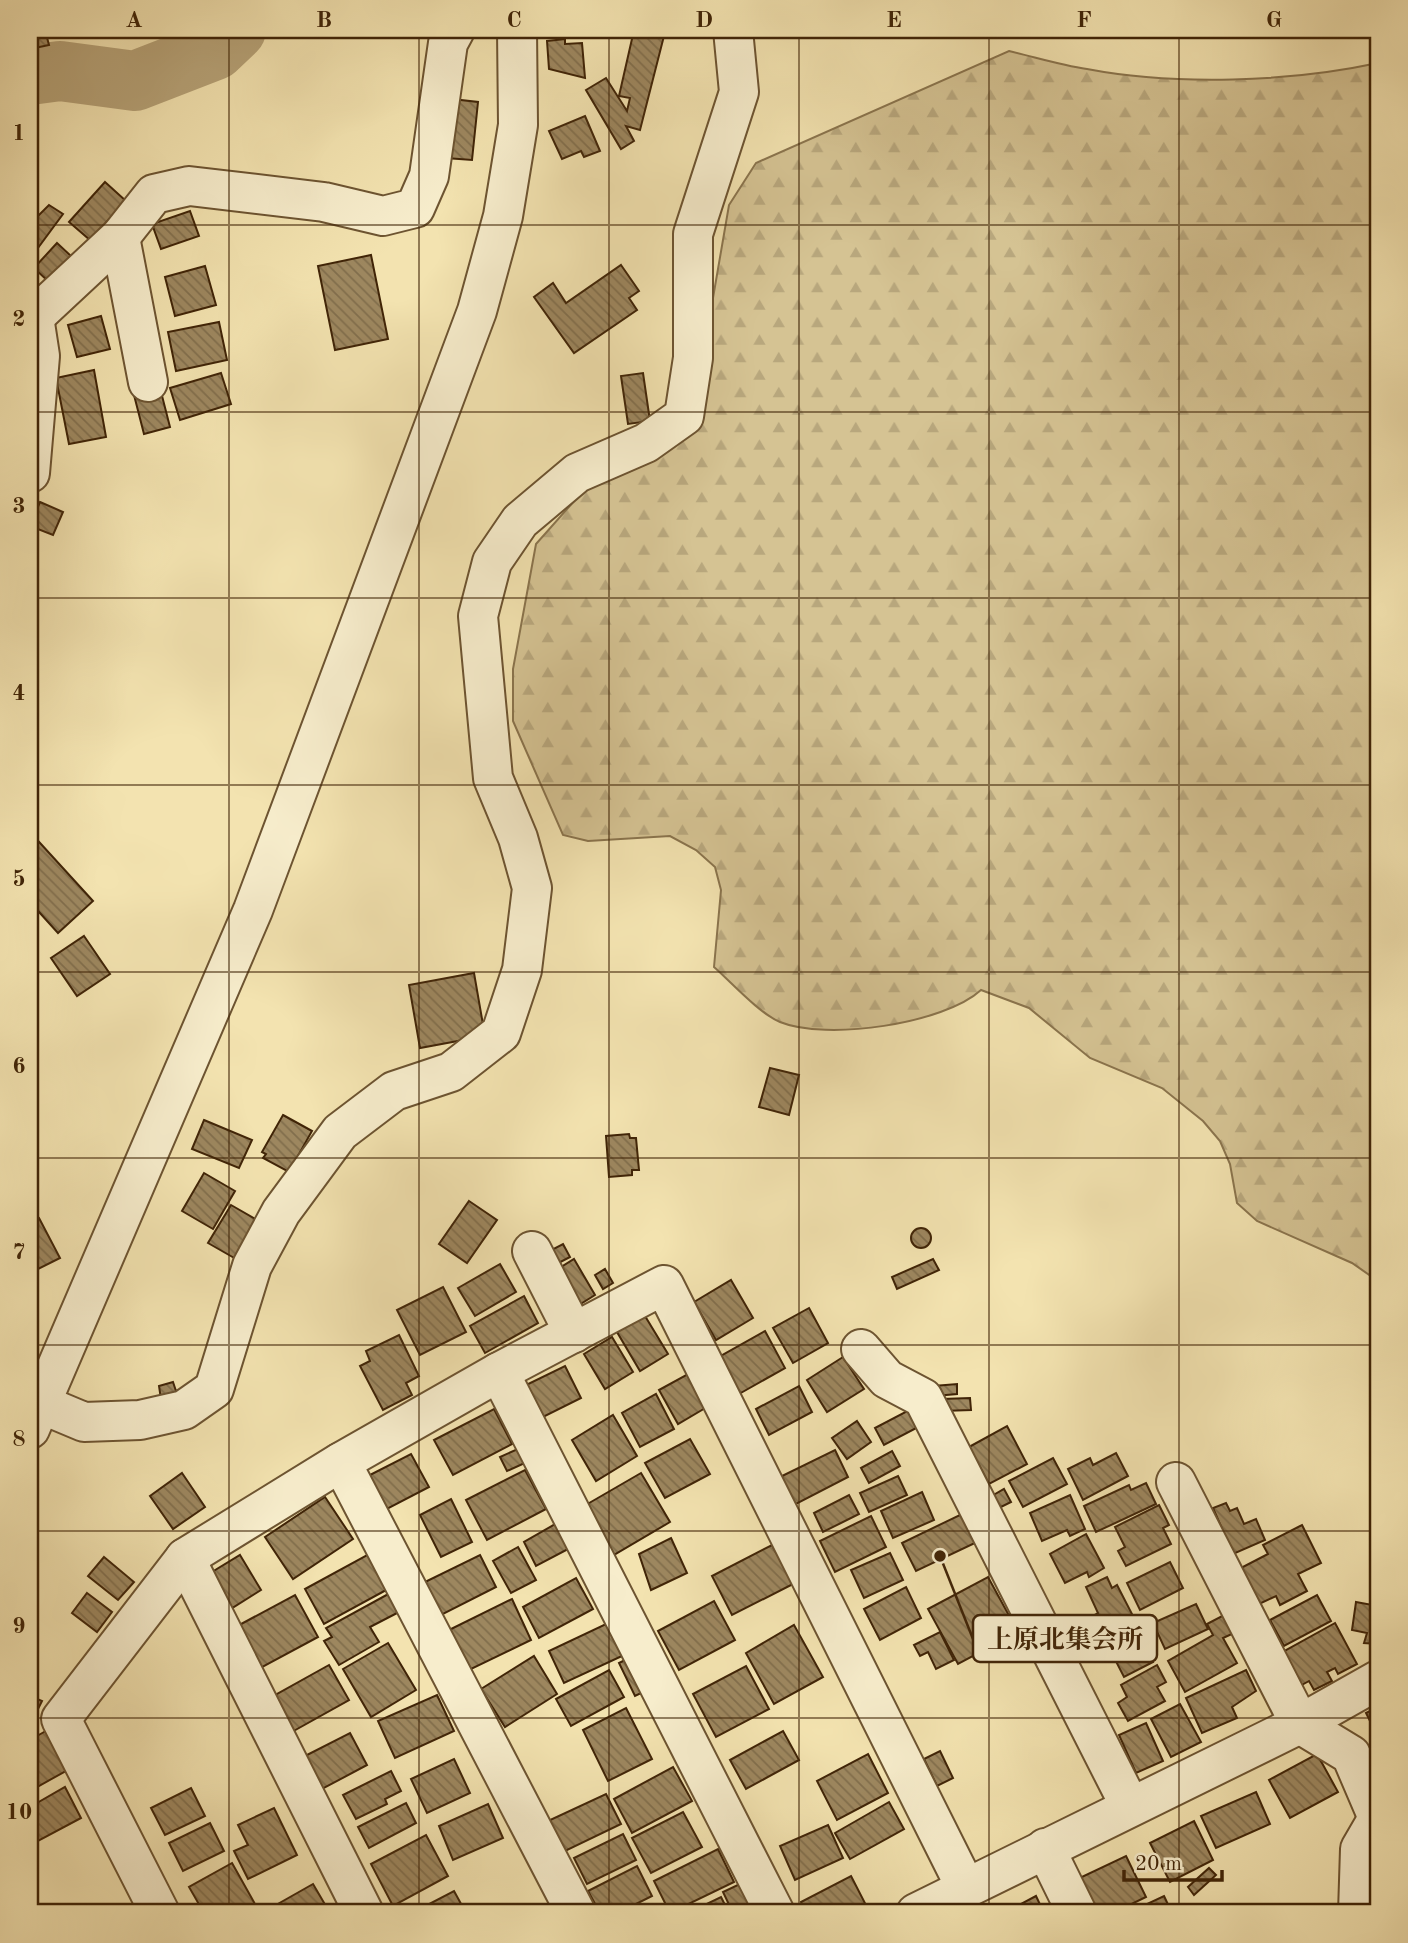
<svg xmlns="http://www.w3.org/2000/svg" width="1408" height="1943" viewBox="0 0 1408 1943" font-family="'Old Standard TT','Noto Serif JP',serif">
<defs>
<pattern id="forest-firs" width="22" height="20" patternUnits="userSpaceOnUse" patternTransform="scale(1.75)"><rect width="22" height="20" fill="#d5c393"/><path d="M5 1l3.5 6h-7zM16 11l3.5 6h-7z" fill="#b8a77d"/></pattern>
<pattern id="building-back-hatch" width="6" height="6" patternUnits="userSpaceOnUse" patternTransform="scale(1.75)"><rect width="6" height="6" fill="#9d875f"/><path d="M-1 5l2 2M0 0l6 6M5-1l2 2" fill="none" stroke="#816e4c"/></pattern>
</defs>
<rect width="100%" height="100%" fill="#f3e3b0"/>
<filter id="stains"><feTurbulence type="fractalNoise" baseFrequency=".00286" numOctaves="4"/><feColorMatrix values="0 0 0 0 .2 0 0 0 0 .09 0 0 0 0 .02 0 0 0 .5 -.17"/></filter>
<radialGradient id="worn" r=".72"><stop offset=".6" stop-color="#630" stop-opacity="0"/><stop offset="1" stop-color="#630" stop-opacity=".3"/></radialGradient>
<!-- forest -->
<path fill="url(#forest-firs)" stroke="#8a744d" stroke-width="2" d="M1009 51C1035 57 1060 65 1087 69 1176 86 1290 82 1378 63V1281L1352 1263 1257 1221 1237 1203 1230 1164 1220 1141 1203 1121 1162 1088 1090 1058 1029 1008 981 990C944 1024 826 1041 780 1022 760 1014 731 982 714 967L721 890 715 867 696 850 670 836 588 841 563 835 513 721V669L536 544 584 490 633 470 692 420 729 205 756 163Z"/>
<g fill="none" stroke-linecap="round" stroke-linejoin="round">
<!-- river -->
<polyline stroke="#b6a277" stroke-width="60" points="30,75 60,71 135,81 215,50 236,30"/>
</g>
<!-- building -->
<g fill="url(#building-back-hatch)" stroke="#402407" stroke-width="2">
<polygon points="30,30 45,30 49,45 30,49"/>
<polygon points="634,30 665,32 640,130 626,126 634,141 621,149 586,90 606,78 627,111 630,98 619,96"/>
<polygon points="565,39 565,44 582,43 585,78 549,69 547,41"/>
<polygon points="452,99 478,102 472,160 446,158"/>
<polygon points="585,116 600,151 584,157 581,151 562,159 549,131"/>
<polygon points="105,182 126,201 90,240 69,222"/>
<polygon points="49,205 63,214 32,256 30,211 38,216"/>
<polygon points="190,211 199,236 161,249 152,224"/>
<polygon points="57,243 72,257 49,282 34,268"/>
<polygon points="371,255 388,339 335,350 318,266"/>
<polygon points="621,265 639,291 629,298 637,310 574,353 534,297 553,283 566,303"/>
<polygon points="205,266 216,305 175,316 165,277"/>
<polygon points="101,316 110,349 77,357 68,325"/>
<polygon points="219,322 227,360 176,371 168,332"/>
<polygon points="94,370 106,437 69,444 56,378"/>
<polygon points="221,373 231,404 180,420 170,388"/>
<polygon points="643,373 650,421 628,424 621,376"/>
<polygon points="160,388 170,427 144,434 134,395"/>
<polygon points="40,502 63,512 53,535 30,526"/>
<polygon points="30,832 93,901 58,933 30,902"/>
<polygon points="84,936 110,974 77,996 51,958"/>
<polygon points="474,973 485,1036 420,1048 409,985"/>
<polygon points="770,1068 799,1075 789,1115 759,1107"/>
<polygon points="283,1115 312,1131 289,1172 263,1158 266,1154 262,1152"/>
<polygon points="204,1120 252,1140 239,1168 192,1149"/>
<polygon points="629,1134 630,1138 636,1138 639,1170 632,1170 632,1175 609,1177 606,1136"/>
<polygon points="204,1173 235,1191 213,1229 182,1211"/>
<polygon points="469,1201 497,1220 467,1263 439,1244"/>
<polygon points="231,1205 259,1221 236,1259 208,1243"/>
<polygon points="39,1218 60,1258 30,1273 30,1223"/>
<circle cx="921" cy="1238" r="10"/>
<polygon points="563,1244 570,1257 549,1268 542,1255"/>
<polygon points="574,1259 595,1295 574,1308 553,1272"/>
<polygon points="933,1259 939,1270 897,1289 892,1277"/>
<polygon points="500,1264 516,1292 475,1316 458,1288"/>
<polygon points="605,1269 613,1283 603,1289 595,1275"/>
<polygon points="731,1280 753,1318 716,1340 694,1302"/>
<polygon points="443,1287 466,1332 420,1355 397,1310"/>
<polygon points="524,1296 538,1323 485,1353 470,1326"/>
<polygon points="809,1308 828,1343 793,1363 773,1328"/>
<polygon points="645,1316 668,1354 640,1371 617,1332"/>
<polygon points="765,1331 785,1368 739,1394 719,1357"/>
<polygon points="399,1335 419,1376 406,1383 412,1395 383,1410 360,1366 370,1361 366,1351"/>
<polygon points="612,1337 633,1372 605,1389 584,1354"/>
<polygon points="843,1357 864,1389 827,1412 807,1380"/>
<polygon points="565,1366 581,1398 537,1420 520,1388"/>
<polygon points="688,1374 707,1407 678,1424 659,1390"/>
<polygon points="173,1382 176,1391 187,1387 162,1406 159,1386"/>
<polygon points="957,1384 957,1394 935,1396 934,1386"/>
<polygon points="799,1386 812,1412 769,1435 756,1409"/>
<polygon points="656,1394 674,1429 640,1447 622,1413"/>
<polygon points="970,1398 971,1410 942,1411 942,1399"/>
<polygon points="913,1408 922,1425 884,1445 875,1428"/>
<polygon points="494,1409 512,1444 453,1475 434,1440"/>
<polygon points="613,1415 637,1456 596,1481 572,1440"/>
<polygon points="857,1421 871,1442 847,1459 832,1438"/>
<polygon points="1007,1426 1027,1464 989,1484 969,1447"/>
<polygon points="690,1439 710,1474 665,1498 645,1463"/>
<polygon points="520,1448 527,1462 507,1471 500,1457"/>
<polygon points="835,1450 848,1477 794,1505 780,1477"/>
<polygon points="892,1451 900,1466 869,1483 861,1468"/>
<polygon points="1116,1453 1128,1476 1083,1500 1068,1469 1090,1458 1093,1465"/>
<polygon points="411,1454 429,1487 383,1511 366,1477"/>
<polygon points="1053,1458 1067,1484 1023,1507 1009,1481"/>
<polygon points="525,1470 546,1509 487,1540 466,1500"/>
<polygon points="182,1473 205,1507 173,1529 150,1496"/>
<polygon points="641,1473 670,1522 612,1556 584,1506"/>
<polygon points="898,1476 907,1495 869,1512 860,1493"/>
<polygon points="1146,1483 1156,1504 1096,1532 1084,1506 1129,1485 1131,1490"/>
<polygon points="1004,1489 1011,1502 997,1509 990,1497"/>
<polygon points="922,1492 934,1520 893,1538 881,1511"/>
<polygon points="849,1495 859,1514 823,1532 814,1513"/>
<polygon points="1070,1495 1085,1529 1070,1536 1067,1530 1042,1541 1030,1513"/>
<polygon points="325,1497 353,1539 293,1579 265,1537"/>
<polygon points="451,1499 472,1542 441,1557 420,1515"/>
<polygon points="1226,1503 1230,1511 1237,1508 1244,1524 1256,1519 1265,1540 1233,1554 1213,1508"/>
<polygon points="1159,1505 1169,1525 1163,1528 1171,1544 1126,1566 1118,1551 1125,1547 1115,1527"/>
<polygon points="964,1513 977,1542 916,1571 902,1543"/>
<polygon points="871,1516 886,1547 835,1572 820,1541"/>
<polygon points="557,1523 570,1548 536,1566 524,1542"/>
<polygon points="1302,1525 1321,1563 1298,1574 1307,1591 1280,1605 1276,1596 1257,1605 1239,1569 1268,1554 1263,1545"/>
<polygon points="1086,1534 1104,1568 1089,1577 1087,1572 1065,1583 1050,1554"/>
<polygon points="671,1538 687,1573 651,1590 639,1554"/>
<polygon points="772,1545 793,1584 732,1615 712,1576"/>
<polygon points="518,1547 536,1580 511,1593 493,1561"/>
<polygon points="890,1553 903,1580 864,1598 851,1570"/>
<polygon points="369,1554 388,1589 324,1624 305,1589"/>
<polygon points="240,1555 261,1590 229,1610 207,1575"/>
<polygon points="480,1555 496,1587 441,1615 425,1582"/>
<polygon points="104,1557 134,1582 118,1600 88,1576"/>
<polygon points="1170,1562 1183,1588 1140,1610 1127,1583"/>
<polygon points="988,1577 1018,1632 958,1664 928,1609"/>
<polygon points="1107,1577 1112,1588 1117,1585 1133,1616 1099,1633 1091,1617 1098,1613 1086,1587"/>
<polygon points="576,1578 593,1609 539,1638 523,1607"/>
<polygon points="906,1587 921,1618 880,1640 864,1609"/>
<polygon points="392,1592 401,1611 370,1627 379,1642 339,1665 324,1641 332,1637 326,1628"/>
<polygon points="87,1593 112,1612 97,1632 72,1613"/>
<polygon points="295,1595 318,1637 253,1672 230,1630"/>
<polygon points="1317,1595 1331,1621 1284,1646 1270,1620"/>
<polygon points="512,1599 531,1640 469,1670 449,1630"/>
<polygon points="714,1601 735,1640 679,1670 658,1631"/>
<polygon points="1356,1602 1378,1606 1378,1644 1364,1643 1367,1633 1352,1630"/>
<polygon points="1196,1604 1208,1629 1165,1649 1153,1623"/>
<polygon points="1224,1615 1234,1633 1223,1638 1237,1663 1185,1692 1168,1661 1213,1635 1207,1624"/>
<polygon points="1335,1623 1357,1664 1338,1674 1335,1668 1327,1672 1332,1681 1314,1690 1309,1681 1300,1686 1281,1653"/>
<polygon points="606,1624 622,1656 564,1683 549,1651"/>
<polygon points="794,1625 823,1677 774,1704 746,1653"/>
<polygon points="1134,1625 1153,1662 1124,1677 1105,1640"/>
<polygon points="940,1632 954,1660 936,1669 928,1652 920,1656 914,1645"/>
<polygon points="388,1643 416,1690 371,1717 343,1669"/>
<polygon points="639,1653 656,1686 635,1696 619,1663"/>
<polygon points="534,1656 557,1694 505,1727 481,1689"/>
<polygon points="329,1665 349,1700 290,1733 270,1698"/>
<polygon points="1157,1665 1166,1682 1157,1687 1165,1701 1128,1721 1118,1703 1127,1697 1121,1685"/>
<polygon points="746,1666 769,1709 716,1737 693,1694"/>
<polygon points="609,1670 624,1697 571,1726 556,1699"/>
<polygon points="1246,1670 1256,1691 1232,1707 1237,1718 1202,1733 1186,1698"/>
<polygon points="437,1695 454,1731 395,1758 378,1721"/>
<polygon points="30,1696 42,1701 33,1719 30,1718"/>
<polygon points="1180,1704 1201,1742 1171,1757 1151,1719"/>
<polygon points="1378,1707 1378,1737 1366,1713"/>
<polygon points="626,1708 652,1759 608,1781 583,1730"/>
<polygon points="1146,1723 1163,1761 1136,1773 1119,1735"/>
<polygon points="51,1728 73,1767 30,1791 30,1740"/>
<polygon points="783,1731 799,1760 746,1789 730,1760"/>
<polygon points="350,1733 367,1765 322,1789 305,1756"/>
<polygon points="940,1751 953,1778 937,1786 924,1759"/>
<polygon points="868,1754 888,1793 837,1820 817,1781"/>
<polygon points="1317,1754 1338,1792 1290,1818 1269,1780"/>
<polygon points="454,1759 470,1793 427,1813 411,1779"/>
<polygon points="673,1767 692,1801 632,1833 614,1799"/>
<polygon points="391,1771 401,1791 385,1799 387,1804 356,1819 343,1795"/>
<polygon points="65,1787 81,1818 38,1841 30,1827 30,1807"/>
<polygon points="191,1788 205,1816 165,1835 151,1808"/>
<polygon points="1256,1792 1270,1824 1216,1848 1201,1816"/>
<polygon points="606,1794 621,1824 563,1852 548,1821"/>
<polygon points="889,1802 904,1829 850,1859 835,1833"/>
<polygon points="406,1803 416,1823 369,1848 358,1827"/>
<polygon points="488,1804 503,1838 453,1860 439,1826"/>
<polygon points="274,1808 297,1855 248,1879 234,1851 248,1845 238,1825"/>
<polygon points="683,1812 702,1847 651,1873 632,1838"/>
<polygon points="1194,1821 1213,1860 1170,1882 1150,1843"/>
<polygon points="210,1823 224,1851 183,1871 169,1843"/>
<polygon points="828,1825 843,1858 795,1880 780,1846"/>
<polygon points="623,1834 636,1860 587,1884 574,1858"/>
<polygon points="426,1835 448,1876 393,1906 371,1864"/>
<polygon points="718,1849 734,1882 670,1913 654,1881"/>
<polygon points="1126,1856 1146,1897 1113,1913 1081,1913 1067,1884"/>
<polygon points="232,1863 255,1904 239,1913 204,1913 189,1887"/>
<polygon points="637,1866 652,1896 618,1913 600,1913 588,1891"/>
<polygon points="1209,1868 1216,1875 1194,1895 1188,1887"/>
<polygon points="851,1876 869,1911 806,1913 801,1902"/>
<polygon points="744,1882 757,1909 748,1913 733,1913 723,1892"/>
<polygon points="313,1884 330,1913 262,1913"/>
<polygon points="454,1891 466,1913 412,1913"/>
<polygon points="1036,1896 1044,1913 1006,1913 1006,1912"/>
<polygon points="1164,1896 1172,1913 1128,1913"/>
<polygon points="721,1897 729,1913 688,1913"/>
</g>
<g fill="none" stroke-linecap="round" stroke-linejoin="round">
<defs>
<g id="minor">
<polyline points="120,237 148,382"/>
<polyline points="30,313 34,317 40,356 30,473"/>
<polyline points="34,317 120,237 154,194 189,186 324,202 383,216 415,208 429,176 448,43 455,30"/>
<polyline points="532,1251 574,1333"/>
<polyline points="861,1349 887,1379 923,1398 1130,1806"/>
<polyline points="499,1372 775,1913"/>
<polyline points="41,1404 84,1422 140,1420 184,1410 214,1389 252,1266 281,1212 340,1132 394,1091 451,1072 501,1033 522,970 532,888 518,838 493,778 478,616 492,562 520,521 577,473 646,443 684,416 693,358 693,234 739,92 733,30"/>
<polyline points="30,1429 253,910 477,311 503,216 518,125 517,30"/>
<polyline points="341,1462 576,1913"/>
<polyline points="1176,1482 1300,1724 1351,1755 1378,1818"/>
<polyline points="185,1558 364,1913"/>
<polyline points="1045,1848 1077,1913"/>
<polyline points="160,1913 61,1719 185,1558 341,1462 499,1372 664,1285 966,1888"/>
<polyline points="916,1913 1300,1724 1378,1680"/>
<polyline points="1358,1913 1360,1849 1378,1818"/>
</g>
</defs>
<!-- minor casing -->
<use href="#minor" stroke="#6d5431" stroke-width="42"/>
<!-- minor -->
<use href="#minor" stroke="#f7edcc" stroke-width="38"/>
</g>
<!-- grid -->
<path fill="none" stroke="#402407" stroke-width="2" stroke-opacity="0.55" d="M229 30V1913M419 30V1913M609 30V1913M799 30V1913M989 30V1913M1179 30V1913M30 225H1378M30 412H1378M30 598H1378M30 785H1378M30 972H1378M30 1158H1378M30 1345H1378M30 1531H1378M30 1718H1378"/>
<!-- callouts -->
<path fill="none" stroke="#402407" stroke-width="2.5" d="M940 1556L973 1639"/>
<circle fill="#402407" stroke="#f7edcc" stroke-width="2.5" cx="940" cy="1556" r="7"/>
<rect fill="#f7edcc" stroke="#402407" stroke-width="2.5" x="973" y="1615" width="184" height="47" rx="7"/>
<g font-size="26" text-anchor="middle" font-weight="bold" fill="#402407">
<text x="1065" y="1648">上原北集会所</text>
</g>
<!-- margin -->
<rect width="1408" height="1943" fill="none" stroke="#f3e3b0" stroke-width="77"/>
<!-- scale -->
<path d="M1124 1870v10h98v-10" fill="none" stroke="#402407" stroke-width="3.5"/>
<text x="1135" y="1870" font-size="21" fill="#402407" stroke="#f7edcc" stroke-width="5" paint-order="stroke">20 m</text>
<rect x="38" y="38" width="1332" height="1866" fill="none" stroke="#402407" stroke-width="2.5"/>
<g font-size="23" text-anchor="middle" font-weight="bold" fill="#402407">
<text x="134" y="27">A</text>
<text x="324" y="27">B</text>
<text x="514" y="27">C</text>
<text x="704" y="27">D</text>
<text x="894" y="27">E</text>
<text x="1084" y="27">F</text>
<text x="1274" y="27">G</text>
<text x="19" y="140">1</text>
<text x="19" y="326">2</text>
<text x="19" y="513">3</text>
<text x="19" y="700">4</text>
<text x="19" y="886">5</text>
<text x="19" y="1073">6</text>
<text x="19" y="1259">7</text>
<text x="19" y="1446">8</text>
<text x="19" y="1633">9</text>
<text x="19" y="1819">10</text>
</g>
<rect width="100%" height="100%" filter="url(#stains)"/>
<rect width="100%" height="100%" fill="url(#worn)"/>
</svg>
